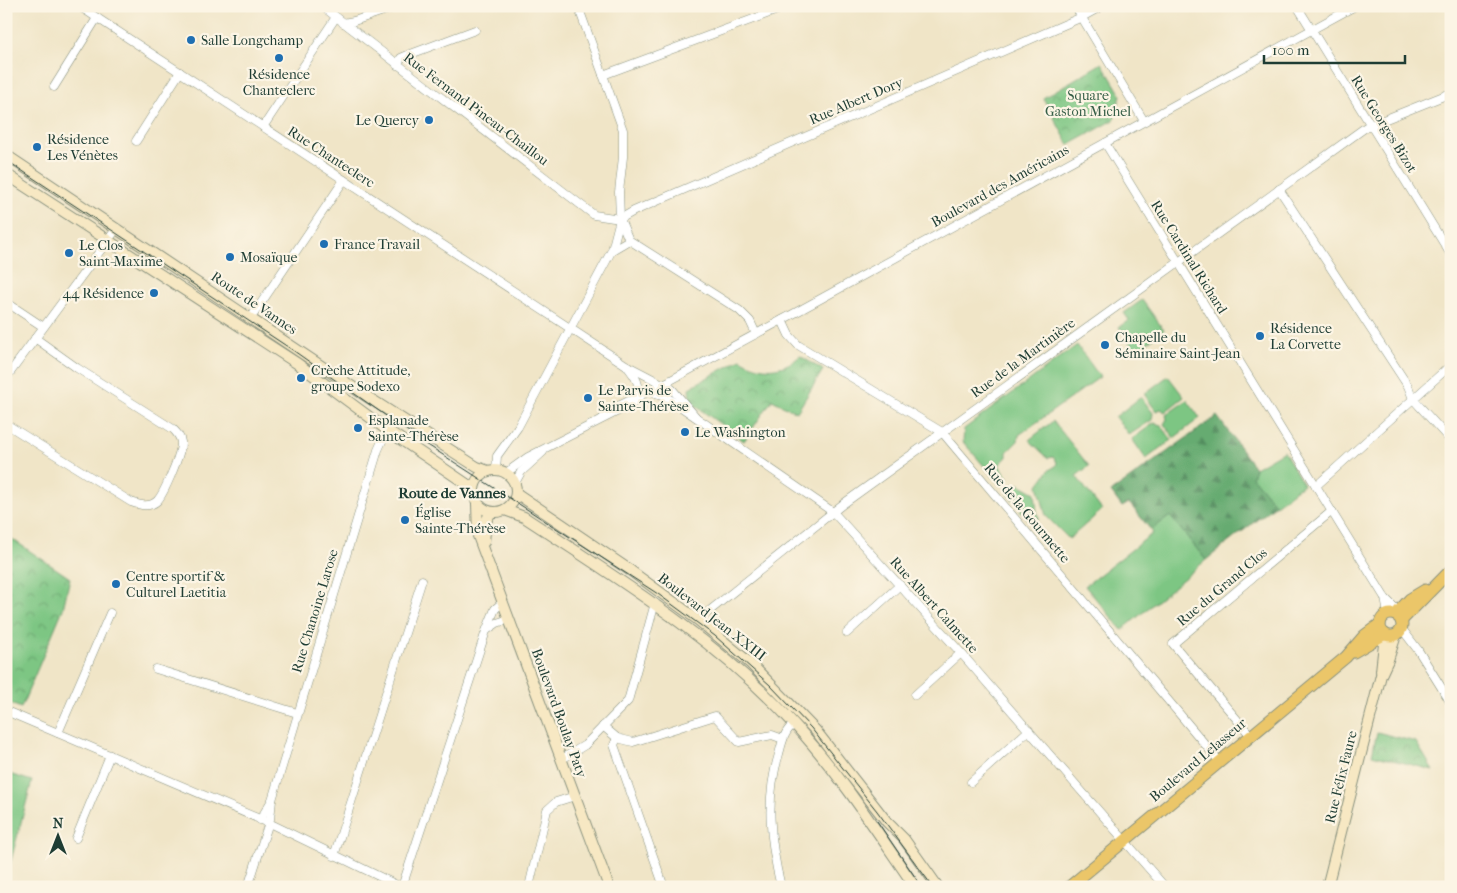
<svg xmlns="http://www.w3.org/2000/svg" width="1457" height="893" viewBox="0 0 1457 893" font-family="'IM FELL French Canon',serif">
<defs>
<pattern id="forest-firs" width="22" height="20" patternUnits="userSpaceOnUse" patternTransform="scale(1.25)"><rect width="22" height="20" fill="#66ab71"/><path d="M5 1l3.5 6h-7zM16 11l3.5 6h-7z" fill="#538c5e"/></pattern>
<pattern id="park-crowns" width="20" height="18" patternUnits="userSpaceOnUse" patternTransform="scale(1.25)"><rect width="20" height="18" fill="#7dc683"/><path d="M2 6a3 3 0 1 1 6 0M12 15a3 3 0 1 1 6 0" fill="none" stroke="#66a26c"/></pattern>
</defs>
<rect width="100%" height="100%" fill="#fcf5e5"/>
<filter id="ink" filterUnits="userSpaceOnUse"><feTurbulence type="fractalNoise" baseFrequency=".02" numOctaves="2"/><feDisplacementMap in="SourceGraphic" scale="10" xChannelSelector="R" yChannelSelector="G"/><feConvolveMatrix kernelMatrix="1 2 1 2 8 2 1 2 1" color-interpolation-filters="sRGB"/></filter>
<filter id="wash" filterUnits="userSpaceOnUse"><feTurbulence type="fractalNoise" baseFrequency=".0096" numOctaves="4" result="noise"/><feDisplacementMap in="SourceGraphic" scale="20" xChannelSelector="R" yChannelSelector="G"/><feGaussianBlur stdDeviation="1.12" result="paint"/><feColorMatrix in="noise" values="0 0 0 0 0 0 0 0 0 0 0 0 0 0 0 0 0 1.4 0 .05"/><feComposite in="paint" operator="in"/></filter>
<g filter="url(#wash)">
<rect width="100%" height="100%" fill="#f0e5c7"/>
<!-- grass -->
<g fill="#7dc683" stroke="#4e825c">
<polygon points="1142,300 1164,330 1136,351 1119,327 1129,320 1124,313"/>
<polygon points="1077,345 1100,377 1019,435 1018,441 1007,452 1007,457 999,465 1008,478 1000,484 963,442 964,429"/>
<polygon points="1168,376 1184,397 1165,412 1161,409 1156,411 1144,394"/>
<polygon points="1141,397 1153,413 1152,420 1129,435 1115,417"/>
<polygon points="1187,400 1200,418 1174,438 1164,424 1167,419 1166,415"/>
<polygon points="1053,421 1089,466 1076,476 1102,510 1069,539 1046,516 1038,485 1049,470 1056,466 1057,462 1053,457 1048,458 1029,440"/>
<polygon points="1154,423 1161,425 1172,440 1146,459 1132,439"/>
<polygon points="1284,451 1303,484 1276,505 1252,477 1255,468"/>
<polygon points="1019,484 1035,493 1037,513 1039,518 1032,524 1020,510 1024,506 1017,497 1013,500 1006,490 1013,485"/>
<polygon points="1170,516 1206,560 1122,630 1085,586 1153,533 1151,530"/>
<polygon points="6,773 32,781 6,879"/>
</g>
<!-- forest -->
<polygon fill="url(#forest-firs)" stroke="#427452" points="1217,416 1255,468 1252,477 1276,505 1206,560 1170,516 1151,530 1129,503 1122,507 1111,492"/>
<!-- park -->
<g fill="url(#park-crowns)" stroke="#4e825c">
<polygon points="1102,63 1121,95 1114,120 1069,145 1043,98"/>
<path d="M800 356 823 370 797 412 772 400 744 441 690 402 689 388 741 359C761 372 782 372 800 356Z"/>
<polygon points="6,535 70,578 63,609 21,708 6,702"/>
<polygon points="1377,732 1416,742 1433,770 1372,755"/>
</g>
</g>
<g filter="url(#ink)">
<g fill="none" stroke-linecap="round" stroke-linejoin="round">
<defs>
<g id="street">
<polyline points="79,6 626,365 672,389 696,417"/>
<polyline points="322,6 594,215 620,219"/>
<polyline points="1075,6 1144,121"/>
<polyline points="1297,6 1451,255"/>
<polyline points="343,23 354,21 398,6"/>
<polyline points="397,65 401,58 408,55 475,30"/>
<polyline points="603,75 788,6"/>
<polyline points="54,87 97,18"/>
<polyline points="263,127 336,17"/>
<polyline points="136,141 180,72"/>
<polyline points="1105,143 1385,598 1394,607 1394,614"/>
<polyline points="1279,189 1408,386 1413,399 1451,441"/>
<polyline points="620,219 634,211 1082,17 1102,6"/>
<polyline points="620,219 629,240 739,310 750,321 756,334"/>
<polyline points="612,250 629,240"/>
<polyline points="6,302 42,326"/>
<polyline points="251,318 344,180"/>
<polyline points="782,320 789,335 798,345 942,432 1220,762"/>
<path d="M627 366C634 375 643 386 636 397"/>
<polyline points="6,378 117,228"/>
<polyline points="652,393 668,398 833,512 961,653 1165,887"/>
<polyline points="603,418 616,407 658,387 782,320 1355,6"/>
<path d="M6 424 131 502C140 505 149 508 157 501 164 494 182 452 181 442 180 436 177 433 173 429L77 368 35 338"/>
<polyline points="496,470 497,456 518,427 612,250 620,219 619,192 623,157 623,130 578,6"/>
<polyline points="506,473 528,457 640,400"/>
<polyline points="515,483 521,472 543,452"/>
<polyline points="1316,486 1451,365"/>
<polyline points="1385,598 1388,614"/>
<polyline points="698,620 843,504 1366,127 1451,93"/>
<polyline points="1402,629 1418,650 1451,703"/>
<polyline points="487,630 497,623 509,619"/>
<polyline points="847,633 900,585"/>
<polyline points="156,669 297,713"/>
<polyline points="915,695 961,653"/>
<polyline points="6,711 269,823 401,887"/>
<polyline points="603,726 617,738 633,742 715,716 739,742 772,735 783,739"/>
<polyline points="58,733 110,613"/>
<polyline points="1251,736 1173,644 1332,511"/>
<polyline points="617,738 614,745 664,887"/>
<polyline points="562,759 585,745 628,701 655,603"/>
<polyline points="971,782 1029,730"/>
<polyline points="260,820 272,800"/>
<polyline points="76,838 110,755"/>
<polyline points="334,856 422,580"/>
<polyline points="248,887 270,819 272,800 378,450 387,430"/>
<polyline points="402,887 486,631 495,609 503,602"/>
<polyline points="529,887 547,810 556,802 575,796"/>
<path d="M781 887C770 841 765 799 779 754 782 743 784 731 794 724"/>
</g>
<g id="secondary">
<polyline points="6,155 366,396 477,467 488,471"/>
<polyline points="6,174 298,364 387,430 471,487 474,494"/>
<circle cx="495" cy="491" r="21"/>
<polyline points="516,493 631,571 698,620 751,664 816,731 887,822 904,839 938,887"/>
<polyline points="477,503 478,536 609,887"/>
<path d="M505 510 524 517C620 580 718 640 796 726 841 775 877 832 915 887"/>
<polyline points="484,542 486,521 491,512"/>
<polyline points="1381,671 1385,635"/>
<polyline points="1327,887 1381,675 1388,660 1396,635"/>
</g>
<g id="primary">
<circle cx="1391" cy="625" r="11"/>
<polyline points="1395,615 1410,599 1425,590"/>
<polyline points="1401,621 1451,570"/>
<polyline points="1354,652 1385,634"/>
<polyline points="1069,887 1346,657 1364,636 1380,624"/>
</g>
</defs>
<!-- street casing -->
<use href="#street" stroke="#88917e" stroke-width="9"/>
<!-- secondary casing -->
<use href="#secondary" stroke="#88917e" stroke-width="12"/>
<!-- primary casing -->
<use href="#primary" stroke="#88917e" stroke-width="13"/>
<!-- street -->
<use href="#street" stroke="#fff" stroke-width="8"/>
<!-- secondary -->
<use href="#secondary" stroke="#f7e8c3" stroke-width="10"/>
<!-- primary -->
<use href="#primary" stroke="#ebc669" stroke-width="11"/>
<!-- tram -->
<g stroke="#1f3d34" stroke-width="1">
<polyline points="6,160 294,351 423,442 658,594 715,636 770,685 811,728 877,811 933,887"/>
<polyline points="877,821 922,887"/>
</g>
</g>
</g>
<!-- markers -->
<g fill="#1f6fb2" stroke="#fcf5e5" stroke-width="2">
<circle cx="191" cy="40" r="5"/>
<circle cx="279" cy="58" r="5"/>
<circle cx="429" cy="120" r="5"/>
<circle cx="37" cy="147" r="5"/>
<circle cx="324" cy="244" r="5"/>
<circle cx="69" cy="253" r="5"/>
<circle cx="230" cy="257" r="5"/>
<circle cx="154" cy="293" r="5"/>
<circle cx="1260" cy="336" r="5"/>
<circle cx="1105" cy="345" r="5"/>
<circle cx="301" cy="378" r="5"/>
<circle cx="588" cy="398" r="5"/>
<circle cx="358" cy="428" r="5"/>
<circle cx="685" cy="432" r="5"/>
<circle cx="405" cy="520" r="5"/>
<circle cx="116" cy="584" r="5"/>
</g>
<g text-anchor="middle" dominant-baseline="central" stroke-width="4.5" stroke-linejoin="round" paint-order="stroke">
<!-- poi labels -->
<g font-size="14" fill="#1f3d34" stroke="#fcf5e5" text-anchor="start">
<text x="201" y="40">Salle Longchamp</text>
<text x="279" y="74" text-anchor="middle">Résidence<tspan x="279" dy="16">Chanteclerc</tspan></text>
<text x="419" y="120" text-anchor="end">Le Quercy</text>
<text x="47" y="139">Résidence<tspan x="47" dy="16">Les Vénètes</tspan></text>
<text x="334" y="244">France Travail</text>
<text x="79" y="245">Le Clos<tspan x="79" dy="16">Saint-Maxime</tspan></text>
<text x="240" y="257">Mosaïque</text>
<text x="144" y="293" text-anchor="end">44 Résidence</text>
<text x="1270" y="328">Résidence<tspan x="1270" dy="16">La Corvette</tspan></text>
<text x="1115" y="337">Chapelle du<tspan x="1115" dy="16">Séminaire Saint-Jean</tspan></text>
<text x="311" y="370">Crèche Attitude,<tspan x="311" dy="16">groupe Sodexo</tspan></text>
<text x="598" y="390">Le Parvis de<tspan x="598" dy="16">Sainte-Thérèse</tspan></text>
<text x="368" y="420">Esplanade<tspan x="368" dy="16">Sainte-Thérèse</tspan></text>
<text x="695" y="432">Le Washington</text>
<text x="415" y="512">Église<tspan x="415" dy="16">Sainte-Thérèse</tspan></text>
<text x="126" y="576">Centre sportif &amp;<tspan x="126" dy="16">Culturel Laetitia</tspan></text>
</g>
<!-- park labels -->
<g font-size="14" fill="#365f48" stroke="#fcf5e5">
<text x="1088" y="95">Square<tspan x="1088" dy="16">Gaston Michel</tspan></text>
</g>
<!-- street labels -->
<g font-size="14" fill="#1f3d34" stroke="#fcf5e5">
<text transform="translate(856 101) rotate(-23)">Rue Albert Dory</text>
<text transform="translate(476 109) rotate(37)">Rue Fernand Pineau-Chaillou</text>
<text transform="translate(1384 124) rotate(58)">Rue Georges Bizot</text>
<text transform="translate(331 157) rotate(33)">Rue Chanteclerc</text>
<text transform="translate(1000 186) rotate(-29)">Boulevard des Américains</text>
<text transform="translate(1189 257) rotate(58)">Rue Cardinal Richard</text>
<text transform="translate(254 303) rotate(34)">Route de Vannes</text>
<text transform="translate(1023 358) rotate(-36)">Rue de la Martinière</text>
<text transform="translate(1027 513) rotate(50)">Rue de la Gourmette</text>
<text transform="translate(1222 587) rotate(-40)">Rue du Grand Clos</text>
<text transform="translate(934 605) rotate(48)">Rue Albert Calmette</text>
<text transform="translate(315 611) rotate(-73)">Rue Chanoine Larose</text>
<text transform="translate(712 617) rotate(38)">Boulevard Jean XXIII</text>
<text transform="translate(559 713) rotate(70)">Boulevard Boulay Paty</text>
<text transform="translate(1198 760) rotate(-40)">Boulevard Lelasseur</text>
<text transform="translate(1341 777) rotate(-76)">Rue Félix Faure</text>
</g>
<!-- neighbourhood labels -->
<g font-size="15" font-weight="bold" fill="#1f3d34" stroke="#fcf5e5">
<text x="452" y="493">Route de Vannes</text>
</g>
</g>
<!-- margin -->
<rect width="1457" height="893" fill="none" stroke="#fcf5e5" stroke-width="25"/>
<!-- north arrow -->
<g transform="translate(58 836)" stroke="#fcf5e5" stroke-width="4" paint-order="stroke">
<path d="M0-4L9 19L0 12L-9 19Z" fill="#1f3d34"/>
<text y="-8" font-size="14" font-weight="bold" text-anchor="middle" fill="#1f3d34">N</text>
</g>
<!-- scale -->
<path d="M1264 55v8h141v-8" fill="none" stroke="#1f3d34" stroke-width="2.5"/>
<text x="1272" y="55" font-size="15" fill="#1f3d34" stroke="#fcf5e5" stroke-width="4" paint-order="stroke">100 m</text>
</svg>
